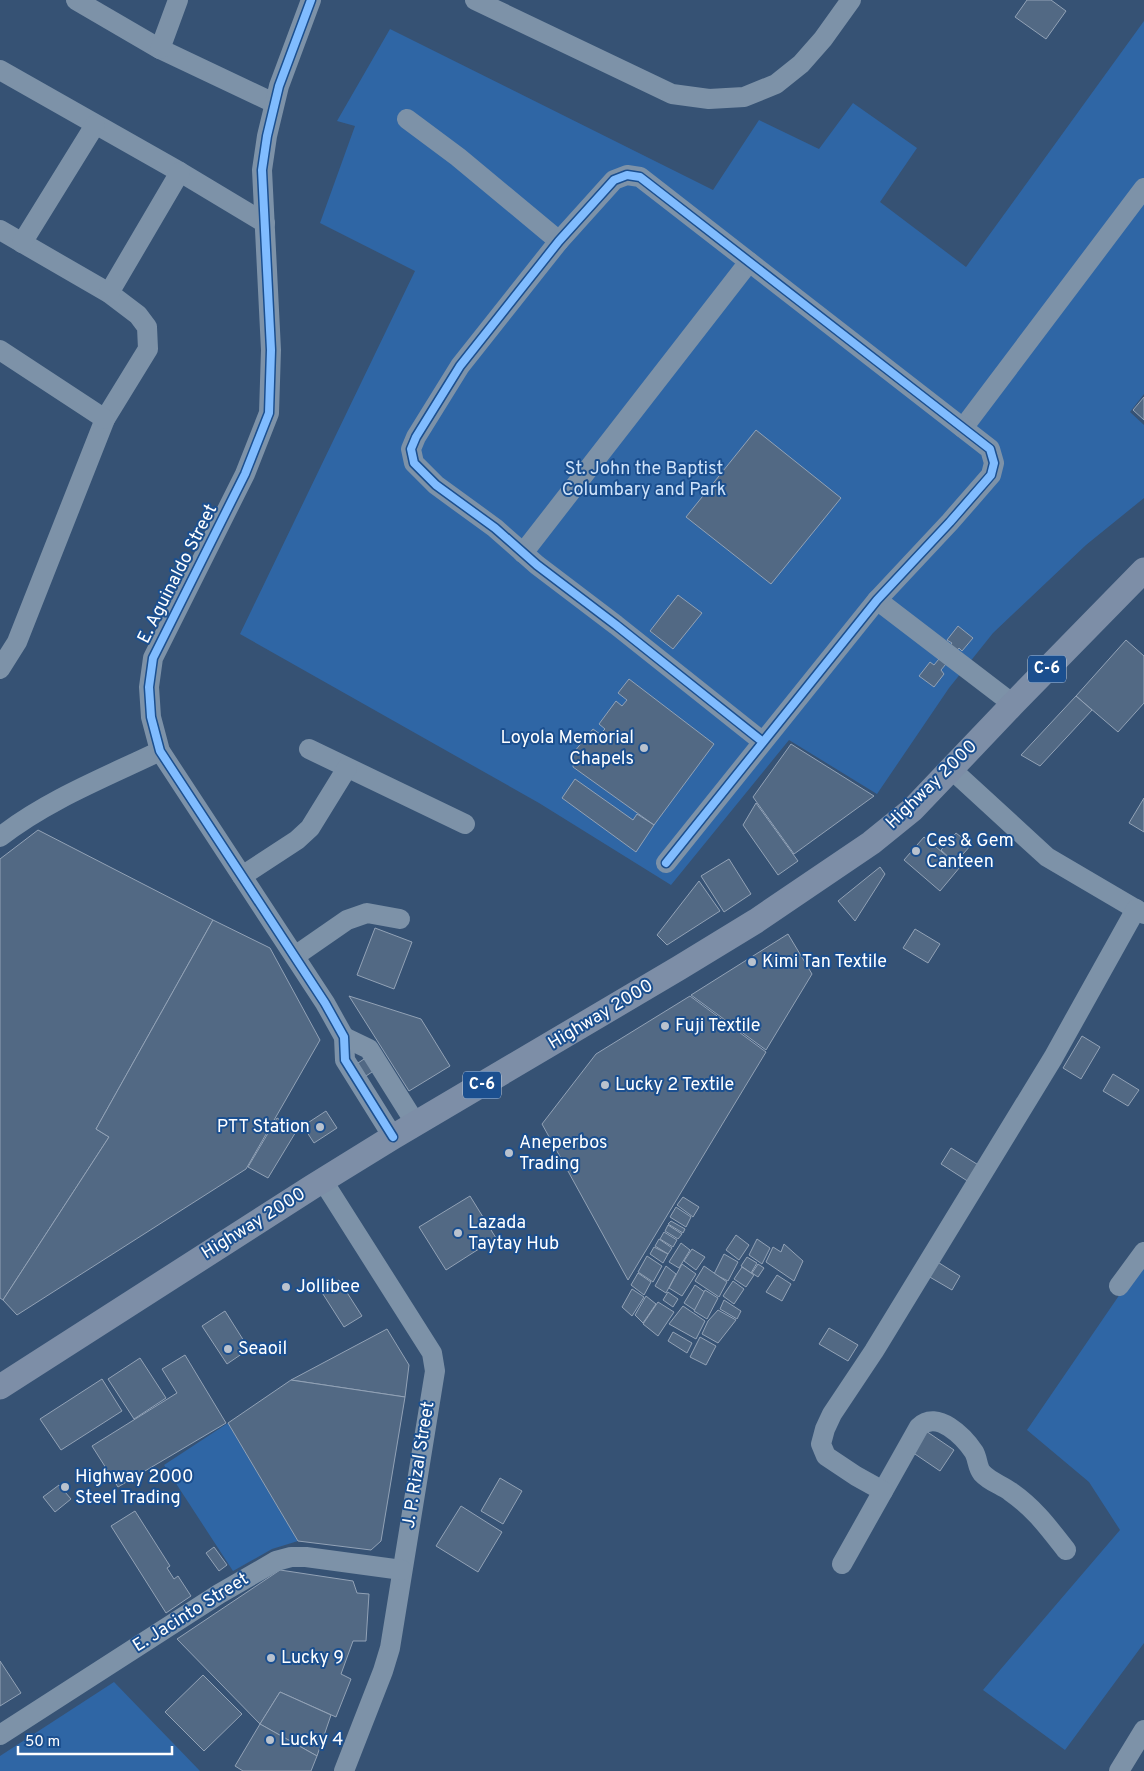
<svg xmlns="http://www.w3.org/2000/svg" width="1144" height="1771" viewBox="0 0 1144 1771" font-family="Overpass,sans-serif">
<rect width="100%" height="100%" fill="#365274"/>
<!-- green -->
<g fill="#2f66a5">
<polygon points="1144,21 1144,394 1130,412 1144,425 1144,498 1086,545 993,633 949,688 877,794 789,740 671,885 539,803 240,634 415,271 320,223 355,126 337,121 390,29 713,190 759,120 819,149 853,103 917,148 880,202 966,267"/>
<polygon points="1144,1259 1144,1643 1065,1750 983,1690 1120,1530 1089,1482 1027,1430"/>
<polygon points="228,1423 298,1541 272,1549 233,1571 164,1465"/>
<polygon points="114,1682 200,1771 0,1771 0,1756"/>
</g>
<!-- building -->
<g fill="#526984" stroke="#92a2b6">
<polygon points="1027,0 1051,0 1066,11 1046,39 1015,17"/>
<polygon points="1144,397 1144,420 1133,410"/>
<polygon points="756,430 841,498 771,584 686,517"/>
<polygon points="678,595 702,613 673,649 650,631"/>
<polygon points="958,626 973,638 962,651 959,648 941,670 944,674 934,687 919,676 930,662 934,665 952,643 947,640"/>
<polygon points="1126,640 1144,656 1144,703 1118,732 1076,696"/>
<polygon points="629,679 714,744 654,825 573,767 574,752 593,729 600,734 605,729 599,724 616,701 622,706 627,700 618,693"/>
<polygon points="1076,696 1092,710 1040,766 1021,755"/>
<polygon points="791,744 874,796 794,854 753,797"/>
<polygon points="575,779 633,820 637,814 654,825 636,852 562,798"/>
<polygon points="1144,798 1144,832 1129,823"/>
<polygon points="756,803 798,861 778,875 743,825"/>
<polygon points="38,830 213,920 96,1129 109,1137 3,1300 0,1298 0,859"/>
<polygon points="956,833 971,845 955,863 941,850"/>
<polygon points="924,837 960,867 940,891 904,860"/>
<polygon points="729,859 751,894 724,912 701,876"/>
<polygon points="880,867 885,874 855,921 838,901"/>
<polygon points="699,881 720,911 667,945 657,935"/>
<polygon points="213,920 270,948 320,1040 246,1169 17,1315 3,1300 109,1137 96,1129"/>
<polygon points="375,928 412,942 394,989 357,975"/>
<polygon points="915,929 940,944 928,963 903,948"/>
<polygon points="788,934 812,974 766,1050 691,995"/>
<polygon points="349,996 421,1019 450,1066 409,1091"/>
<polygon points="690,996 766,1052 628,1280 542,1124 596,1054"/>
<polygon points="1082,1036 1100,1047 1081,1079 1063,1068"/>
<polygon points="367,1057 375,1070 363,1078 355,1065"/>
<polygon points="1113,1074 1139,1090 1128,1106 1103,1091"/>
<polygon points="326,1111 337,1128 314,1143 303,1126"/>
<polygon points="277,1118 297,1130 268,1178 248,1167"/>
<polygon points="951,1148 980,1166 969,1182 941,1164"/>
<polygon points="470,1196 496,1238 446,1270 419,1227"/>
<polygon points="683,1197 699,1207 693,1217 677,1205"/>
<polygon points="676,1207 691,1217 686,1227 670,1217"/>
<polygon points="671,1221 685,1229 683,1233 668,1224"/>
<polygon points="668,1225 682,1234 678,1239 665,1231"/>
<polygon points="664,1232 677,1240 673,1247 660,1239"/>
<polygon points="736,1235 749,1245 739,1260 726,1250"/>
<polygon points="659,1239 672,1248 668,1254 655,1246"/>
<polygon points="757,1239 770,1248 762,1264 749,1255"/>
<polygon points="681,1243 690,1250 679,1268 669,1262"/>
<polygon points="784,1244 803,1261 794,1281 766,1262 773,1247 781,1252"/>
<polygon points="654,1247 668,1254 663,1263 650,1254"/>
<polygon points="692,1249 705,1257 696,1270 684,1261"/>
<polygon points="724,1254 738,1262 728,1281 714,1274"/>
<polygon points="647,1256 662,1266 653,1282 638,1272"/>
<polygon points="747,1257 757,1263 751,1273 741,1266"/>
<polygon points="936,1261 960,1276 952,1290 928,1276"/>
<polygon points="682,1264 696,1274 682,1296 669,1288"/>
<polygon points="758,1264 764,1268 758,1277 752,1273"/>
<polygon points="666,1266 676,1274 666,1293 655,1286"/>
<polygon points="704,1266 727,1282 719,1297 695,1281"/>
<polygon points="742,1267 754,1275 746,1287 734,1279"/>
<polygon points="638,1273 651,1282 644,1295 631,1285"/>
<polygon points="777,1275 791,1284 782,1301 766,1292"/>
<polygon points="339,1280 362,1316 344,1327 321,1291"/>
<polygon points="733,1281 744,1289 734,1304 723,1296"/>
<polygon points="695,1285 706,1293 696,1311 684,1303"/>
<polygon points="632,1289 644,1297 632,1316 622,1307"/>
<polygon points="705,1290 718,1298 707,1319 694,1311"/>
<polygon points="668,1292 678,1299 673,1307 663,1300"/>
<polygon points="646,1296 656,1304 643,1323 635,1315"/>
<polygon points="724,1300 741,1311 737,1319 720,1309"/>
<polygon points="658,1302 674,1312 658,1336 643,1324"/>
<polygon points="683,1306 705,1321 696,1339 669,1324"/>
<polygon points="718,1310 736,1320 718,1343 702,1334 708,1321"/>
<polygon points="225,1311 249,1349 227,1364 202,1326"/>
<polygon points="829,1328 858,1345 848,1361 819,1344"/>
<polygon points="387,1329 409,1365 405,1397 291,1380"/>
<polygon points="673,1332 692,1343 687,1353 668,1341"/>
<polygon points="700,1337 716,1346 706,1365 690,1357"/>
<polygon points="185,1355 226,1423 118,1487 92,1446 177,1393 162,1369"/>
<polygon points="140,1358 166,1398 134,1419 108,1379"/>
<polygon points="102,1379 122,1411 61,1450 40,1419"/>
<polygon points="291,1380 405,1397 381,1541 371,1550 298,1541 228,1423"/>
<polygon points="926,1431 954,1450 940,1471 912,1452"/>
<polygon points="500,1478 522,1491 503,1524 481,1511"/>
<polygon points="59,1485 71,1499 55,1512 43,1497"/>
<polygon points="461,1506 502,1532 478,1572 436,1546"/>
<polygon points="135,1511 170,1566 167,1568 174,1579 178,1576 191,1596 166,1613 111,1526"/>
<polygon points="214,1547 227,1565 219,1571 206,1553"/>
<polygon points="280,1570 353,1581 357,1593 369,1594 366,1641 353,1641 341,1674 351,1679 336,1717 280,1692 260,1724 177,1639"/>
<polygon points="0,1661 21,1693 0,1706"/>
<polygon points="203,1675 242,1714 204,1751 165,1712"/>
<polygon points="280,1692 331,1715 317,1756 260,1724"/>
<polygon points="260,1724 317,1756 311,1771 243,1771 235,1766"/>
</g>
<g fill="none" stroke-linecap="round" stroke-linejoin="round">
<!-- minor -->
<g stroke="#7d92a8" stroke-width="20">
<polyline points="76,0 160,49 274,103"/>
<polyline points="311,0 279,86 267,136 262,170 271,350 269,413 245,474 153,658 149,687 151,717 160,751 325,1003 344,1037 345,1060 393,1137"/>
<polyline points="475,0 672,94 709,99 744,97 776,84 801,64 823,39 851,0"/>
<polyline points="160,49 178,0"/>
<polyline points="0,70 180,172 265,223"/>
<polyline points="407,119 458,157 559,241"/>
<polyline points="0,230 109,293 138,315 147,327 148,349 105,419 17,642 0,669"/>
<polyline points="22,243 95,125"/>
<polyline points="109,293 180,172"/>
<polyline points="0,350 105,419"/>
<polyline points="963,428 1144,188"/>
<polyline points="523,553 749,262"/>
<polyline points="877,600 1013,704"/>
<polyline points="309,749 465,824"/>
<polyline points="951,769 1047,857 1144,914"/>
<path d="M0 837C47 800 106 777 160 751"/>
<polyline points="666,863 877,600 950,522 991,475 994,463 990,449 640,177 627,175 614,180 559,241 460,366 416,437 411,449 414,463 436,485 495,528 537,565 616,625 763,742"/>
<polyline points="242,876 297,840 310,828 347,768"/>
<polyline points="295,956 347,920 367,913 400,919"/>
<polyline points="344,1037 369,1049 416,1124"/>
<polyline points="323,1181 432,1353 435,1371 390,1648 383,1671 344,1771"/>
<polyline points="1119,1286 1144,1252"/>
<path d="M883 1491 919 1427C937 1409 964 1437 974 1452 978 1459 977 1467 982 1473 990 1482 1002 1485 1011 1492 1035 1509 1048 1527 1066 1550"/>
<polyline points="842,1564 883,1491 856,1476 826,1456 821,1444 825,1429 832,1414 874,1351 1053,1058 1136,909"/>
<polyline points="0,1735 219,1594 276,1561 291,1557 306,1557 402,1570"/>
<polyline points="1119,1771 1144,1730"/>
</g>
<!-- major -->
<polyline stroke="#7d8ea7" stroke-width="25" points="0,1387 312,1187 393,1137 679,968 756,921 871,843 913,809 1013,704 1144,570"/>
<defs>
<g id="cycleway">
<polyline points="311,0 279,86 267,136 262,170 271,350 269,413 245,474 153,658 149,687 151,717 160,751 325,1003 344,1037 345,1060 393,1137"/>
<polyline points="666,863 877,600 950,522 991,475 994,463 990,449 640,177 627,175 614,180 559,241 460,366 416,437 411,449 414,463 436,485 495,528 537,565 616,625 763,742"/>
</g>
</defs>
<!-- cycleway casing -->
<use href="#cycleway" stroke="#1b4f8f" stroke-width="11"/>
<!-- cycleway -->
<use href="#cycleway" stroke="#80bcff" stroke-width="8"/>
</g>
<!-- markers -->
<g fill="#b9c2ce" stroke="#1b4f8f" stroke-width="2">
<circle cx="644" cy="748" r="5"/>
<circle cx="916" cy="851" r="5"/>
<circle cx="752" cy="962" r="5"/>
<circle cx="665" cy="1026" r="5"/>
<circle cx="605" cy="1085" r="5"/>
<circle cx="320" cy="1127" r="5"/>
<circle cx="509" cy="1153" r="5"/>
<circle cx="458" cy="1233" r="5"/>
<circle cx="286" cy="1287" r="5"/>
<circle cx="228" cy="1349" r="5"/>
<circle cx="65" cy="1487" r="5"/>
<circle cx="271" cy="1658" r="5"/>
<circle cx="270" cy="1740" r="5"/>
</g>
<g text-anchor="middle" dominant-baseline="central" stroke-width="4" stroke-linejoin="round" paint-order="stroke">
<!-- shield labels -->
<g fill="#1b4f8f" stroke="#bbcadd" stroke-width="1">
<rect x="1028" y="655.5" width="38" height="27" rx="4"/>
<rect x="463" y="1071.5" width="38" height="27" rx="4"/>
</g>
<g font-size="16" font-weight="bold" fill="#fff">
<text x="1047" y="669">C-6</text>
<text x="482" y="1085">C-6</text>
</g>
<!-- park labels -->
<g font-size="18" fill="#cfe3fa" stroke="#1b4f8f">
<text x="644" y="469">St. John the Baptist<tspan x="644" dy="21">Columbary and Park</tspan></text>
</g>
<!-- street labels -->
<g font-size="18" fill="#fff" stroke="#1b4f8f">
<text transform="translate(178 574) rotate(-63)">E. Aguinaldo Street</text>
<text transform="translate(932 785) rotate(-44)">Highway 2000</text>
<text transform="translate(601 1015) rotate(-31)">Highway 2000</text>
<text transform="translate(254 1224) rotate(-32)">Highway 2000</text>
<text transform="translate(419 1465) rotate(-81)">J. P. Rizal Street</text>
<text transform="translate(191 1613) rotate(-32)">E. Jacinto Street</text>
</g>
<!-- poi labels -->
<g font-size="18" fill="#fff" stroke="#1b4f8f" text-anchor="start">
<text x="634" y="738" text-anchor="end">Loyola Memorial<tspan x="634" dy="21">Chapels</tspan></text>
<text x="926" y="841">Ces &amp; Gem<tspan x="926" dy="21">Canteen</tspan></text>
<text x="762" y="962">Kimi Tan Textile</text>
<text x="675" y="1026">Fuji Textile</text>
<text x="615" y="1085">Lucky 2 Textile</text>
<text x="310" y="1127" text-anchor="end">PTT Station</text>
<text x="519" y="1143">Aneperbos<tspan x="519" dy="21">Trading</tspan></text>
<text x="468" y="1223">Lazada<tspan x="468" dy="21">Taytay Hub</tspan></text>
<text x="296" y="1287">Jollibee</text>
<text x="238" y="1349">Seaoil</text>
<text x="75" y="1477">Highway 2000<tspan x="75" dy="21">Steel Trading</tspan></text>
<text x="281" y="1658">Lucky 9</text>
<text x="280" y="1740">Lucky 4</text>
</g>
</g>
<!-- scale -->
<path d="M18 1746v8h154v-8" fill="none" stroke="#ffffff" stroke-width="2.5"/>
<text x="25" y="1746" font-size="15" fill="#ffffff" stroke="#1b4f8f" stroke-width="4" paint-order="stroke">50 m</text>
</svg>
